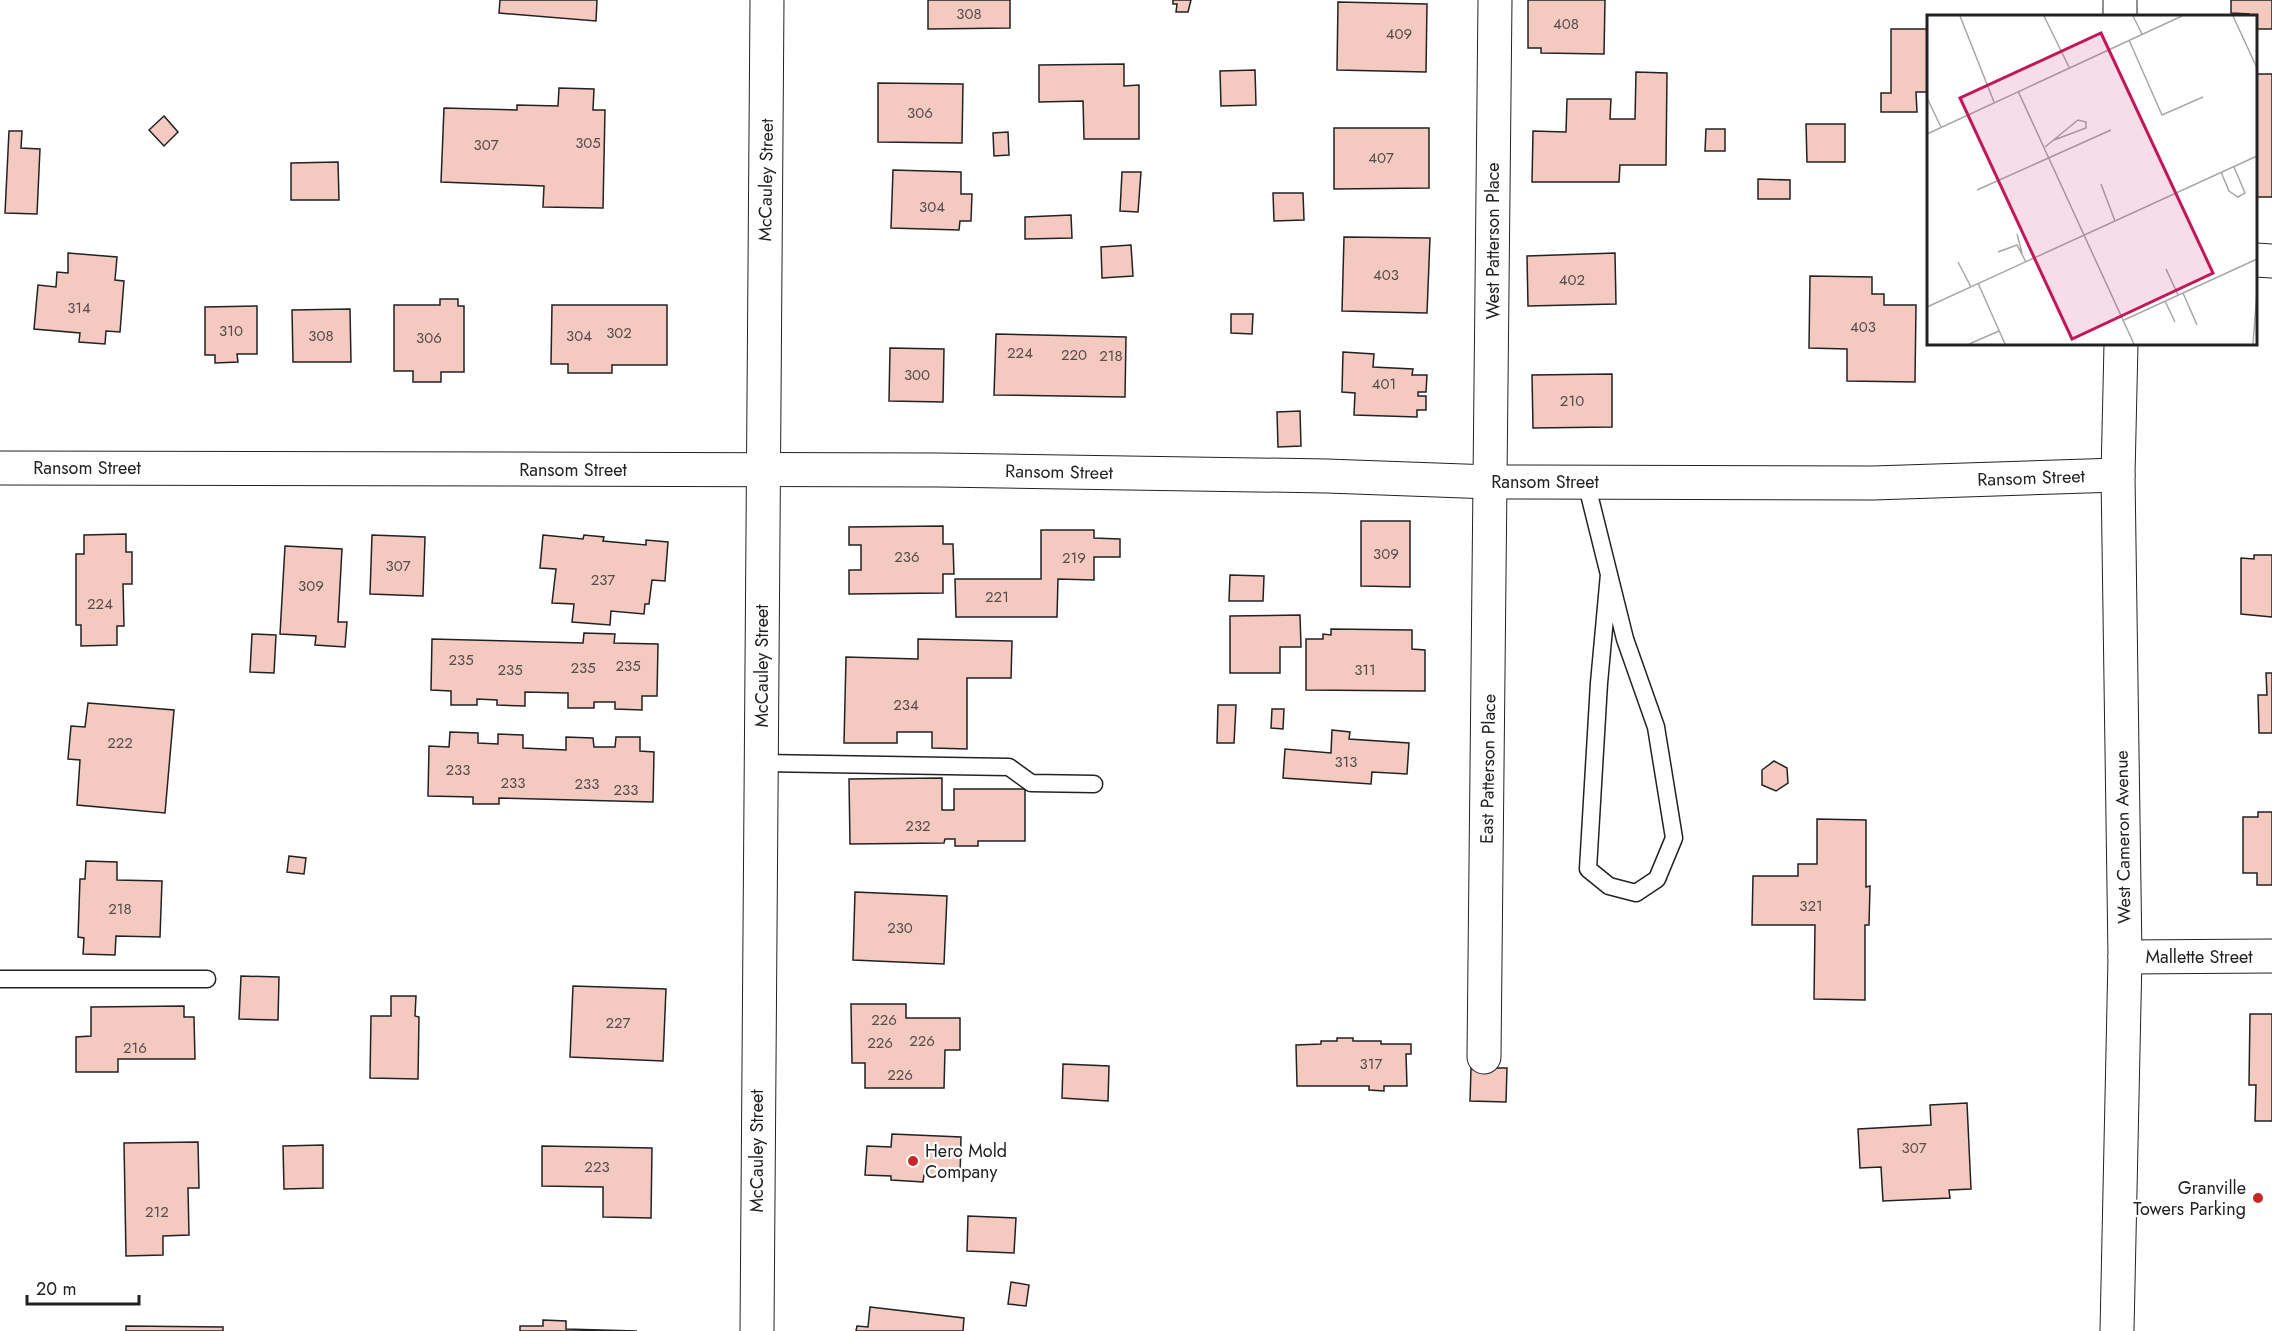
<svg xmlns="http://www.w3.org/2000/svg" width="2272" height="1331" viewBox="0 0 2272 1331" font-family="Jost,sans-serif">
<rect width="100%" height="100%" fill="#fff"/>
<!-- building -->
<g fill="#f3c9c0" stroke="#222" stroke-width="1.5">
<polygon points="500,0 597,0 596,21 499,13"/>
<polygon points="928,0 1010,0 1010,28 928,29"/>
<polygon points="1173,0 1191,0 1188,12 1176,12 1177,4 1173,4"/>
<polygon points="1528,0 1605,0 1604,54 1541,53 1541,48 1528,48"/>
<polygon points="2231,0 2272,0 2272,29 2256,29 2256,16 2249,16 2249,14 2231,13"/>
<polygon points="1338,2 1427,4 1426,72 1337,70"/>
<polygon points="1891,29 1928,29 1928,92 1916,92 1917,112 1881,112 1881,93 1891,93"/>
<polygon points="1124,64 1124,86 1139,85 1139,139 1084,139 1083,101 1039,102 1039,65"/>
<polygon points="1255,70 1256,105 1221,106 1220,71"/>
<polygon points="1636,72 1667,73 1666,165 1620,165 1619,182 1532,182 1533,131 1566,132 1567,99 1611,99 1610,119 1635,119"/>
<rect x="2256" y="74" width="16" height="123"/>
<polygon points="878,83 963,84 962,143 878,142"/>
<polygon points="559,88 594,89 593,110 605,110 603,208 543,207 544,186 441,182 444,108 517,110 517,105 558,106"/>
<polygon points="164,116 178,132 164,146 149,130"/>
<polygon points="1806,124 1845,124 1845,162 1807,162"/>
<polygon points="1334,128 1429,128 1429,188 1334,189"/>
<polygon points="1706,129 1725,129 1725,151 1705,151"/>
<polygon points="9,131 22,131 21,148 40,149 37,214 5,213"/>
<polygon points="1008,132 1009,155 994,156 993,133"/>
<polygon points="338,162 339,200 291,200 291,163"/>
<polygon points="893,170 961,172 961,194 972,194 971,221 960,221 959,230 891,228"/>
<polygon points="1122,172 1141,172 1138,212 1120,211"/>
<polygon points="1758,179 1790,180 1790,199 1758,199"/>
<polygon points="1273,193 1303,193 1304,220 1274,221"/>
<polygon points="1071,215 1072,238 1025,239 1025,217"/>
<polygon points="1344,237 1430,238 1427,313 1342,311"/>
<polygon points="1131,245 1133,276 1102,278 1101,247"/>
<polygon points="68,253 117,257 115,280 124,281 120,332 106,331 105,344 79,342 80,333 34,329 38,285 56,287 57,272 68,273"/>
<polygon points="1615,253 1616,304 1528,306 1527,256"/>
<polygon points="1810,276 1872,277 1872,294 1884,294 1884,305 1916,305 1915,382 1847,381 1847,349 1809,348"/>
<polygon points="440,299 458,299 458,306 464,306 464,372 441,372 441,382 413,382 413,371 394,371 394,305 440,305"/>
<polygon points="552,305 667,305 667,365 612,365 612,373 568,373 568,364 551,364"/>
<polygon points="257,306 257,354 237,354 238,362 215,363 215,355 205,355 205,307"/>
<polygon points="350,309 351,362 293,362 292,310"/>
<polygon points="1231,314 1253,314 1252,334 1231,333"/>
<polygon points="996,334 1126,337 1125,397 994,395"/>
<polygon points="890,348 944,349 943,402 889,401"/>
<polygon points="1343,352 1374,354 1373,367 1413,369 1412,375 1427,375 1426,392 1418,392 1418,396 1426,396 1426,410 1417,410 1417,417 1354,415 1355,393 1342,392"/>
<polygon points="1612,374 1612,427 1533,428 1532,375"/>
<polygon points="1300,411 1301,446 1278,447 1277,412"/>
<polygon points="1361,521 1410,521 1410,587 1361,586"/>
<polygon points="943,526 943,544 953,544 954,574 943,574 943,593 849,594 849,570 861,570 861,545 849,545 849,527"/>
<polygon points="1041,530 1094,530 1094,538 1120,539 1120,557 1094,557 1094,580 1058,579 1057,617 956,617 955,579 1041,579"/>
<polygon points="126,534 126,552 132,552 132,584 123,584 124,626 117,626 117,645 81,646 81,625 76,625 76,554 84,554 84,535"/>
<polygon points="372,535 425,537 423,596 370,594"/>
<polygon points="543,535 583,539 584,535 604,537 603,541 646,545 646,540 668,542 665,581 652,580 649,604 645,604 644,614 611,611 610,625 572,622 574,604 552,603 556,569 540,568"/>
<polygon points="285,546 342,549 338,622 347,622 345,647 315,645 316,636 280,634"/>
<polygon points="2254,555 2272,555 2272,617 2241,614 2241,558 2254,559"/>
<polygon points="1230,575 1264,576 1263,601 1229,601"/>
<polygon points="1300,615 1301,647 1280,647 1280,673 1230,673 1230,616"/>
<polygon points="1331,629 1412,630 1412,649 1425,650 1425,691 1306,690 1306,639 1323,639 1323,634 1331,635"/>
<polygon points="584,633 615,634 614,643 658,644 657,696 642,696 642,710 615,709 615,702 594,702 594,708 568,708 568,693 525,692 525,706 497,705 497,700 477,699 477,705 451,705 451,691 431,690 432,639 583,643"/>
<polygon points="252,634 276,635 274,673 250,672"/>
<polygon points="918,639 1012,641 1011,678 967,678 967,749 932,748 932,732 897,732 897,743 844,743 846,657 918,659"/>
<polygon points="2266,673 2272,673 2272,733 2259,733 2258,695 2267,695"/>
<polygon points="88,703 174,710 165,813 77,805 80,760 68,759 71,726 85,727"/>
<polygon points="1218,705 1236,705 1234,743 1217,743"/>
<polygon points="1272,709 1284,709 1283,729 1271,728"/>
<polygon points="1332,730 1350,732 1349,739 1409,743 1407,774 1372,772 1371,784 1283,778 1285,749 1331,753"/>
<polygon points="450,732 478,733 478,743 498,744 498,734 523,735 523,748 566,750 566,737 593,738 594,747 615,747 616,737 640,737 640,751 654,752 653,802 499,798 499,804 473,804 473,797 428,796 429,746 449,747"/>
<polygon points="1774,761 1787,768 1788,783 1776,791 1762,785 1762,770"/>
<polygon points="942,778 942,810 954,810 954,789 1025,789 1025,841 978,841 978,846 955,846 955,839 945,839 944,843 850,844 849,779"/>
<polygon points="2258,812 2272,812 2272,885 2257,885 2257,873 2243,873 2243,817 2258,817"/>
<polygon points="1817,819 1866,820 1866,887 1870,886 1869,925 1865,925 1865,1000 1814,999 1815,925 1752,925 1753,876 1798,876 1798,864 1817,864"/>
<polygon points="289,856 306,858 304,874 287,872"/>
<polygon points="86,861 117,862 117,880 162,881 160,937 116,936 115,955 83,954 84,938 78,937 80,879 85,879"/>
<polygon points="855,892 947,896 944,964 853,960"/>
<polygon points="241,976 279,977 278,1020 239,1019"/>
<polygon points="573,986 666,989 663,1061 570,1057"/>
<polygon points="391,996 416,996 415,1016 419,1017 418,1079 370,1078 371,1016 391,1016"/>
<polygon points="851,1004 906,1004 906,1018 960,1018 960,1050 945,1050 944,1088 865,1088 865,1063 852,1063"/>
<polygon points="184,1006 184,1017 194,1017 195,1059 118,1059 118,1072 76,1072 76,1037 91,1036 91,1007"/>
<polygon points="2250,1014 2272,1014 2272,1121 2255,1121 2256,1085 2249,1085"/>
<polygon points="1337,1038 1353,1038 1353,1041 1381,1041 1381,1044 1411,1044 1411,1054 1406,1054 1407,1086 1384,1086 1384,1091 1369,1090 1369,1086 1297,1086 1296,1045 1321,1044 1321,1041 1337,1041"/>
<polygon points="1063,1064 1109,1066 1108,1101 1062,1098"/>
<polygon points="1471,1068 1507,1068 1506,1102 1470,1101"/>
<polygon points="1967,1103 1971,1189 1949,1190 1950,1198 1883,1201 1881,1167 1860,1168 1858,1129 1931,1125 1930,1105"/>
<polygon points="892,1134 961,1137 960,1177 924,1175 923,1182 891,1180 891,1176 865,1175 867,1146 891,1147"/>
<polygon points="198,1142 199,1188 188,1188 189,1235 163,1236 163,1255 126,1256 124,1143"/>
<polygon points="323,1145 323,1188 284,1189 283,1146"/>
<polygon points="542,1146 652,1148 651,1218 603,1217 603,1187 542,1186"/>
<polygon points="968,1216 1016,1218 1014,1253 967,1251"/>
<polygon points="1011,1282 1029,1285 1026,1306 1008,1304"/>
<polygon points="870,1307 964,1318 963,1331 856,1331 857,1326 868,1327"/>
<polygon points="543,1320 566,1321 566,1329 637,1331 520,1331 520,1326 543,1326"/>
<polygon points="126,1326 223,1327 223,1331 126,1331"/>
</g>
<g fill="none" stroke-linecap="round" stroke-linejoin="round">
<defs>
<g id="service">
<polyline points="1586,482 1625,639 1656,727 1674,838 1657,879 1636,893 1609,886 1588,869 1599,683 1609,574"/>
<polyline points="761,763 1009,767 1031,783 1094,784"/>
<polyline points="0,979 207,979"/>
</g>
<g id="minor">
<polyline points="2256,260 2272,261"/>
<polyline points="0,468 939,470 1327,476 1491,482 1873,483 2118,475"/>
<polyline points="2125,957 2272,956"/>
<polyline points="1484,1057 1495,0"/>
<polyline points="757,1331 767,0"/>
</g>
<g id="tertiary">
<polyline points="2120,0 2120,16"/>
<polyline points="2117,1331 2125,957 2118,475 2121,344"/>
</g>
</defs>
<!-- service casing -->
<use href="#service" stroke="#222" stroke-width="19"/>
<!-- minor casing -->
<use href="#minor" stroke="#222" stroke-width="35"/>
<!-- tertiary casing -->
<use href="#tertiary" stroke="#222" stroke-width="35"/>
<!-- service -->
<use href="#service" stroke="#fff" stroke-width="16"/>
<!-- minor -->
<use href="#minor" stroke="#fff" stroke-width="33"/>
<!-- tertiary -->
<use href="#tertiary" stroke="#fff" stroke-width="33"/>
</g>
<!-- markers -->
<g fill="#c62828" stroke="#fff" stroke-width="2">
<circle cx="913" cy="1161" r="6"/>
<circle cx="2258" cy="1198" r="6"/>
</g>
<g text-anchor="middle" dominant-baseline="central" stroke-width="4.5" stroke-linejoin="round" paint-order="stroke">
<!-- number labels -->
<g font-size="15" fill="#564c4a">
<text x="969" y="14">308</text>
<text x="1566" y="24">408</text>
<text x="1399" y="34">409</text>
<text x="920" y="113">306</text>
<text x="588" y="143">305</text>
<text x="486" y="145">307</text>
<text x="1381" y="158">407</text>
<text x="932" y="207">304</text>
<text x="1386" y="275">403</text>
<text x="1572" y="280">402</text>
<text x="79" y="308">314</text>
<text x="1863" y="327">403</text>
<text x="231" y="331">310</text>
<text x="619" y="333">302</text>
<text x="321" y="336">308</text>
<text x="579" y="336">304</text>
<text x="429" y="338">306</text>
<text x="1020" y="353">224</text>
<text x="1074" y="355">220</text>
<text x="1111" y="356">218</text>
<text x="917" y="375">300</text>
<text x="1384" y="384">401</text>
<text x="1572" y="401">210</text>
<text x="1386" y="554">309</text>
<text x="907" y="557">236</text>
<text x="1074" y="558">219</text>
<text x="398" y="566">307</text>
<text x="603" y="580">237</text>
<text x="311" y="586">309</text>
<text x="997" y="597">221</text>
<text x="100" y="604">224</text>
<text x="461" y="660">235</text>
<text x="628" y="666">235</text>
<text x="583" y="668">235</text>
<text x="510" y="670">235</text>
<text x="1365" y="670">311</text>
<text x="906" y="705">234</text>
<text x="120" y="743">222</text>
<text x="1346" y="762">313</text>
<text x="458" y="770">233</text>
<text x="513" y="783">233</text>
<text x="587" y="784">233</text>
<text x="626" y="790">233</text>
<text x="918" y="826">232</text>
<text x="1811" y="906">321</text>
<text x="120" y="909">218</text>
<text x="900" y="928">230</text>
<text x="884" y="1020">226</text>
<text x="618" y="1023">227</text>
<text x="922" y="1041">226</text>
<text x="880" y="1043">226</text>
<text x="135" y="1048">216</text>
<text x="1371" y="1064">317</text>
<text x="900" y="1075">226</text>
<text x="1914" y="1148">307</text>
<text x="597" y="1167">223</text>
<text x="157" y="1212">212</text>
</g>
<!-- street labels -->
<g font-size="18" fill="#222" stroke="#fff">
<text transform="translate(766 180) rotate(-89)">McCauley Street</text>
<text transform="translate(1493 241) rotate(-90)">West Patterson Place</text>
<text x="87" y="468">Ransom Street</text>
<text x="573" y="470">Ransom Street</text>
<text transform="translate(1059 472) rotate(1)">Ransom Street</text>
<text transform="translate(2031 478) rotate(-2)">Ransom Street</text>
<text x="1545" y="482">Ransom Street</text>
<text transform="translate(762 666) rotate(-90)">McCauley Street</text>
<text transform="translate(1488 769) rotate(-89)">East Patterson Place</text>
<text transform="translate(2123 837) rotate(-91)">West Cameron Avenue</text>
<text x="2199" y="957">Mallette Street</text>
<text transform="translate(757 1151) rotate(-90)">McCauley Street</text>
</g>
<!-- poi labels -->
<g font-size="18" fill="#222" stroke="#fff" text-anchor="start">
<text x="925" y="1151">Hero Mold<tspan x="925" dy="21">Company</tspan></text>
<text x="2246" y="1188" text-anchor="end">Granville<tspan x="2246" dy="21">Towers Parking</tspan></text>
</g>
</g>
<!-- overview -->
<g transform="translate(1927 15)">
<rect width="330" height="330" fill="#fff"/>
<path fill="none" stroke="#a7a7a7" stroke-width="1.5" d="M33 1 67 87M117 1 142 52M206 1 215 19M306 1 330 53M202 25 235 100 276 82M91 76 207 329M0 83 14 112M0 119 255 1M118 132 151 105 159 107V113L127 125M294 157 302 176 311 182 318 178 307 152M174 169 188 206M50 175 184 115M90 219 95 238M71 237 90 230 99 247M31 247 44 272M239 254 251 280M51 268 78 329M256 278 270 310M238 286 248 307M0 292 330 141M197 305 330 244M42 329 72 316M326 329 330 276"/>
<path fill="#c2185b" fill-opacity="0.15" stroke="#c2185b" stroke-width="3" d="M174 18 286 258 145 324 33 83Z"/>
<rect width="330" height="330" fill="none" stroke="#222" stroke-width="3"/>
</g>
<!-- scale -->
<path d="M27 1295v9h112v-9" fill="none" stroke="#222222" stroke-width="3"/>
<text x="36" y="1295" font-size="18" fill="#222222" stroke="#ffffff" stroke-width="4.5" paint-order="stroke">20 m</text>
</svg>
